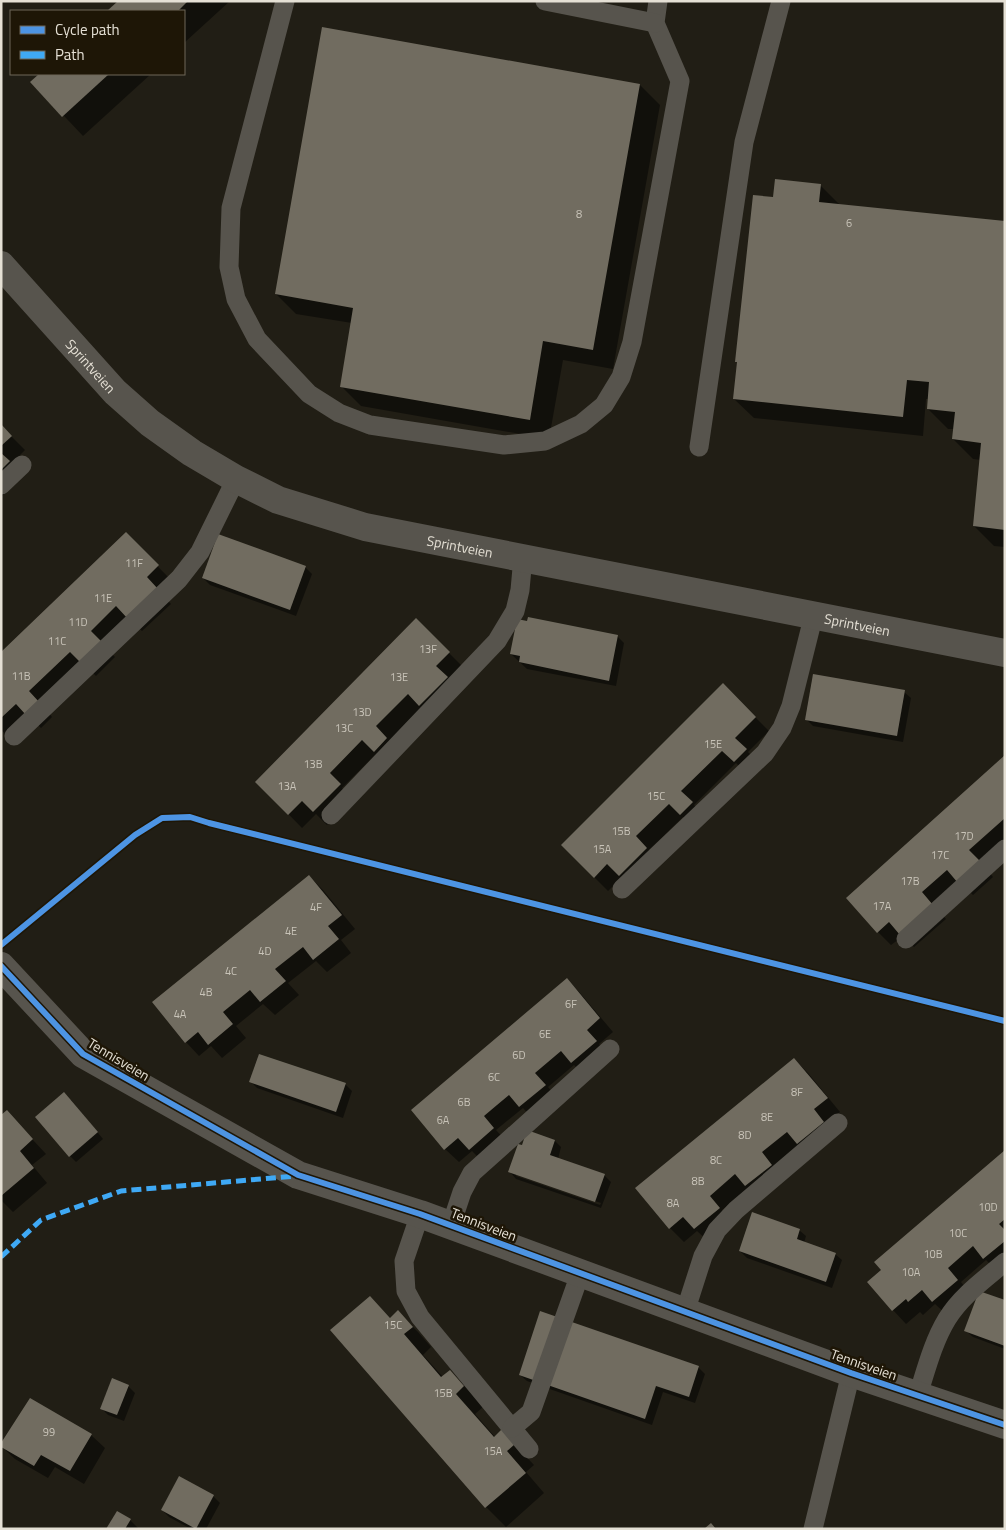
<svg xmlns="http://www.w3.org/2000/svg" width="1006" height="1530" viewBox="0 0 1006 1530" font-family="'Titillium Web',sans-serif">
<rect width="100%" height="100%" fill="#211e15"/>
<!-- shadow -->
<g fill="#0007" fill-rule="evenodd">
<polygon points="120,1 230,1 184,43 184,11 109,11"/>
<polygon points="41,74 151,74 83,136 32,82"/>
<polygon points="640,85 660,105 613,369 563,360 549,439 361,406 341,386 352,323 296,314 276,294"/>
<polygon points="820,185 840,205 1005,222 1005,547 994,546 974,526 981,460 973,459 953,439 954,429 948,429 928,409 929,399 926,399 923,436 754,418 734,399 774,198"/>
<polygon points="1,426 25,450 11,464 23,476 1,497"/>
<polygon points="126,534 171,580 159,591 171,604 142,631 130,620 103,645 115,657 96,676 84,664 42,705 52,717 41,728 30,717 9,737 1,730 1,654"/>
<polygon points="305,567 312,574 296,616 210,585 203,578"/>
<polygon points="529,618 618,637 624,643 616,686 527,669 511,654"/>
<polygon points="416,620 462,666 389,741 400,752 388,764 377,753 342,788 353,799 327,825 316,814 302,828 257,782"/>
<polygon points="723,685 769,731 748,752 759,763 748,775 736,763 694,805 706,817 694,828 683,817 649,850 660,863 622,877 608,891 562,845"/>
<polygon points="904,692 911,698 903,742 813,726 806,719"/>
<polygon points="1005,757 1005,844 982,864 993,877 973,895 961,883 935,907 946,919 914,947 903,936 891,945 878,932"/>
<polygon points="309,876 323,890 355,929 341,940 351,953 327,972 316,961 288,983 299,995 275,1015 263,1004 236,1026 246,1038 222,1058 211,1046 199,1056 186,1042"/>
<polygon points="567,979 580,993 613,1032 599,1044 610,1056 586,1076 574,1065 548,1087 558,1099 534,1120 523,1108 496,1130 507,1142 483,1162 472,1151 459,1162 445,1149"/>
<polygon points="794,1059 808,1073 840,1112 722,1210 733,1222 709,1242 697,1231 684,1242 670,1228 637,1189"/>
<polygon points="251,1082 345,1084 352,1091 343,1118 257,1088"/>
<polygon points="71,1100 103,1139 76,1162 70,1156"/>
<polygon points="7,1112 46,1154 32,1165 47,1183 13,1212 1,1200 1,1117"/>
<path d="M555 1141 561 1147 558 1159 604 1175 611 1182 601 1208 516 1179 510 1172 523 1147ZM516 1174 601 1203 600 1205 516 1176Z"/>
<polygon points="1005,1152 1005,1266 998,1272 986,1260 961,1282 971,1295 947,1315 935,1304 923,1315 920,1312 906,1324 893,1310"/>
<polygon points="799,1230 806,1236 804,1243 835,1254 842,1260 832,1288 747,1258 740,1251"/>
<polygon points="370,1298 391,1319 398,1312 418,1332 431,1347 423,1355 443,1377 450,1371 469,1391 483,1407 475,1414 495,1437 502,1431 534,1465 526,1472 544,1493 506,1527 486,1507 332,1331"/>
<polygon points="1005,1302 1005,1349 973,1337 966,1331"/>
<polygon points="698,1367 705,1374 695,1403 663,1392 652,1425 527,1381 520,1375"/>
<polygon points="128,1386 135,1393 124,1421 108,1415 101,1408"/>
<polygon points="91,1435 105,1448 84,1484 55,1467 48,1478 15,1459 1,1446"/>
<polygon points="213,1496 220,1503 206,1529 191,1529 169,1517 162,1510"/>
<polygon points="117,1512 130,1520 139,1529 107,1529"/>
</g>
<!-- building -->
<g fill="#716c60">
<polygon points="118,1 188,1 178,11 107,11"/>
<polygon points="322,27 640,84 593,350 543,341 530,420 340,387 353,308 275,294"/>
<polygon points="39,74 109,74 62,117 30,82"/>
<polygon points="775,179 821,184 819,202 1005,221 1005,530 973,526 981,443 952,439 955,412 927,409 929,382 907,380 903,417 733,399 737,362 735,362 753,195 773,197"/>
<polygon points="1,424 12,436 1,446"/>
<polygon points="1,453 10,461 1,470"/>
<polygon points="126,532 159,565 147,577 158,589 128,619 116,606 91,631 103,643 81,663 70,652 29,691 40,703 26,715 16,704 1,718 1,652"/>
<polygon points="218,534 306,566 290,610 202,578"/>
<polygon points="528,617 618,635 609,681 519,662 520,656 510,654 517,619 527,621"/>
<polygon points="416,618 450,652 436,666 448,677 419,706 408,694 376,726 387,738 374,752 362,740 330,773 341,784 313,812 302,801 288,815 255,782"/>
<polygon points="813,674 905,690 897,736 805,720"/>
<polygon points="723,683 756,717 735,738 747,749 734,762 722,751 681,791 693,802 680,815 669,804 636,836 647,848 619,876 607,864 594,878 561,845"/>
<polygon points="1005,755 1005,818 969,850 981,862 958,883 947,870 922,892 933,905 900,935 889,922 877,933 846,898"/>
<polygon points="309,875 342,915 328,926 339,939 313,960 303,947 275,969 286,981 260,1002 250,990 223,1012 233,1024 208,1045 198,1032 185,1043 152,1002"/>
<polygon points="567,978 600,1018 587,1030 597,1041 571,1063 561,1051 535,1073 546,1085 519,1107 509,1095 497,1105 484,1116 494,1128 469,1150 458,1138 444,1150 411,1110"/>
<polygon points="259,1054 346,1083 336,1112 249,1082"/>
<polygon points="794,1058 828,1098 814,1109 824,1122 797,1144 787,1132 762,1152 772,1165 745,1186 735,1174 710,1196 720,1208 694,1229 683,1217 669,1229 635,1188"/>
<polygon points="64,1092 98,1132 69,1157 35,1117"/>
<polygon points="7,1110 33,1139 20,1151 34,1168 1,1196 1,1115"/>
<polygon points="527,1130 555,1140 550,1155 605,1174 595,1202 508,1172 518,1144 522,1145"/>
<polygon points="1005,1150 1005,1219 999,1224 1005,1230 1005,1241 983,1259 973,1246 948,1268 958,1280 932,1302 922,1290 908,1302 906,1299 892,1311 867,1282 881,1270 874,1262"/>
<polygon points="752,1212 800,1229 797,1239 836,1253 826,1282 739,1251"/>
<polygon points="979,1291 1005,1300 1005,1346 964,1331"/>
<polygon points="370,1296 390,1318 398,1310 413,1327 404,1334 441,1377 450,1370 464,1386 456,1394 494,1437 502,1429 515,1444 507,1451 526,1473 485,1508 330,1330"/>
<polygon points="540,1311 699,1366 689,1397 656,1386 645,1419 519,1375"/>
<polygon points="112,1378 129,1385 117,1415 100,1409"/>
<polygon points="30,1398 92,1434 70,1471 41,1455 34,1466 1,1447 1,1443"/>
<polygon points="179,1476 214,1495 196,1529 161,1510"/>
<polygon points="117,1511 131,1519 125,1529 106,1529"/>
<polygon points="711,1523 716,1529 704,1529"/>
</g>
<g fill="none" stroke-linecap="round" stroke-linejoin="round">
<!-- service -->
<g stroke="#57544d" stroke-width="19">
<polyline points="285,1 231,208 229,267 236,299 257,339 309,394 339,413 370,425 504,445 545,441 581,424 604,405 621,377 632,342 680,81 655,23 658,1"/>
<polyline points="545,1 655,23"/>
<polyline points="699,447 744,142 781,1"/>
<polyline points="1,485 22,465"/>
<polyline points="14,736 179,579 200,552 236,479"/>
<polyline points="331,815 497,641 515,611 520,590 523,557"/>
<polyline points="622,889 765,753 782,728 791,706 814,614"/>
<polyline points="906,939 1005,849"/>
<polyline points="420,1214 404,1261 406,1291 420,1317 529,1449"/>
<polyline points="451,1225 462,1192 472,1173 610,1049"/>
<polyline points="685,1312 703,1256 717,1230 736,1210 838,1123"/>
<path d="M918 1395C926 1370 933 1342 947 1319 961 1296 985 1279 1005 1262"/>
<polyline points="512,1428 531,1412 580,1274"/>
<polyline points="813,1529 851,1373"/>
</g>
<!-- minor -->
<g stroke="#57544d" stroke-width="28">
<path id="s1" d="M1 265 115 392 150 423 192 453 236 479 278 500 365 527 1005 653"/>
<polyline points="1,966 83,1054 298,1175 420,1214 851,1373 1005,1425"/>
</g>
<!-- quiet -->
<polyline stroke="#3fa9f5" stroke-width="5" stroke-dasharray="10 5" stroke-linecap="butt" points="1,1257 41,1220 121,1191 296,1176"/>
<defs>
<g id="cycleway">
<polyline points="1,945 135,835 162,818 190,817 209,823 1005,1021"/>
<polyline points="1,966 83,1054 298,1175 420,1214 851,1373 1005,1425"/>
</g>
</defs>
<!-- cycleway casing -->
<use href="#cycleway" stroke="#1e1606" stroke-width="9"/>
<!-- cycleway -->
<use href="#cycleway" stroke="#4d94e3" stroke-width="6"/>
</g>
<g text-anchor="middle" dominant-baseline="central" stroke-width="5" stroke-linejoin="round" paint-order="stroke">
<!-- number labels -->
<g font-size="11" fill="#c8c3b8">
<text x="579" y="214">8</text>
<text x="849" y="223">6</text>
<text x="134" y="563">11F</text>
<text x="103" y="598">11E</text>
<text x="78" y="622">11D</text>
<text x="57" y="641">11C</text>
<text x="428" y="649">13F</text>
<text x="21" y="676">11B</text>
<text x="399" y="677">13E</text>
<text x="362" y="712">13D</text>
<text x="344" y="728">13C</text>
<text x="713" y="744">15E</text>
<text x="313" y="764">13B</text>
<text x="287" y="786">13A</text>
<text x="656" y="796">15C</text>
<text x="621" y="831">15B</text>
<text x="964" y="836">17D</text>
<text x="602" y="849">15A</text>
<text x="940" y="855">17C</text>
<text x="910" y="881">17B</text>
<text x="882" y="906">17A</text>
<text x="316" y="907">4F</text>
<text x="291" y="931">4E</text>
<text x="265" y="951">4D</text>
<text x="231" y="971">4C</text>
<text x="206" y="992">4B</text>
<text x="571" y="1004">6F</text>
<text x="180" y="1014">4A</text>
<text x="545" y="1034">6E</text>
<text x="519" y="1055">6D</text>
<text x="494" y="1077">6C</text>
<text x="797" y="1092">8F</text>
<text x="464" y="1102">6B</text>
<text x="767" y="1117">8E</text>
<text x="443" y="1120">6A</text>
<text x="745" y="1135">8D</text>
<text x="716" y="1160">8C</text>
<text x="698" y="1181">8B</text>
<text x="673" y="1203">8A</text>
<text x="988" y="1207">10D</text>
<text x="958" y="1233">10C</text>
<text x="933" y="1254">10B</text>
<text x="911" y="1272">10A</text>
<text x="393" y="1325">15C</text>
<text x="443" y="1393">15B</text>
<text x="49" y="1432">99</text>
<text x="493" y="1451">15A</text>
</g>
<!-- street labels -->
<g font-size="14" fill="#e5e0d5" stroke="#1e1606">
<text stroke="none"><textPath href="#s1" startOffset="135">Sprintveien</textPath></text>
<text stroke="none"><textPath href="#s1" startOffset="555">Sprintveien</textPath></text>
<text stroke="none"><textPath href="#s1" startOffset="960">Sprintveien</textPath></text>
<text transform="translate(119 1059) rotate(31)">Tennisveien</text>
<text transform="translate(484 1224) rotate(21)">Tennisveien</text>
<text transform="translate(864 1364) rotate(19)">Tennisveien</text>
</g>
</g>
<!-- border -->
<rect width="1006" height="1530" fill="none" stroke="#e5e0d5" stroke-width="5"/>
<!-- legend -->
<rect x="10" y="10" width="175" height="65" fill="#1e1606" stroke="#6e6759"/>
<rect x="20" y="26" width="25" height="8" fill="#4d94e3" stroke="#6e6759"/>
<text x="55" y="35" font-size="15" fill="#e5e0d5">Cycle path</text>
<rect x="20" y="51" width="25" height="8" fill="#3fa9f5" stroke="#6e6759"/>
<text x="55" y="60" font-size="15" fill="#e5e0d5">Path</text>
</svg>
